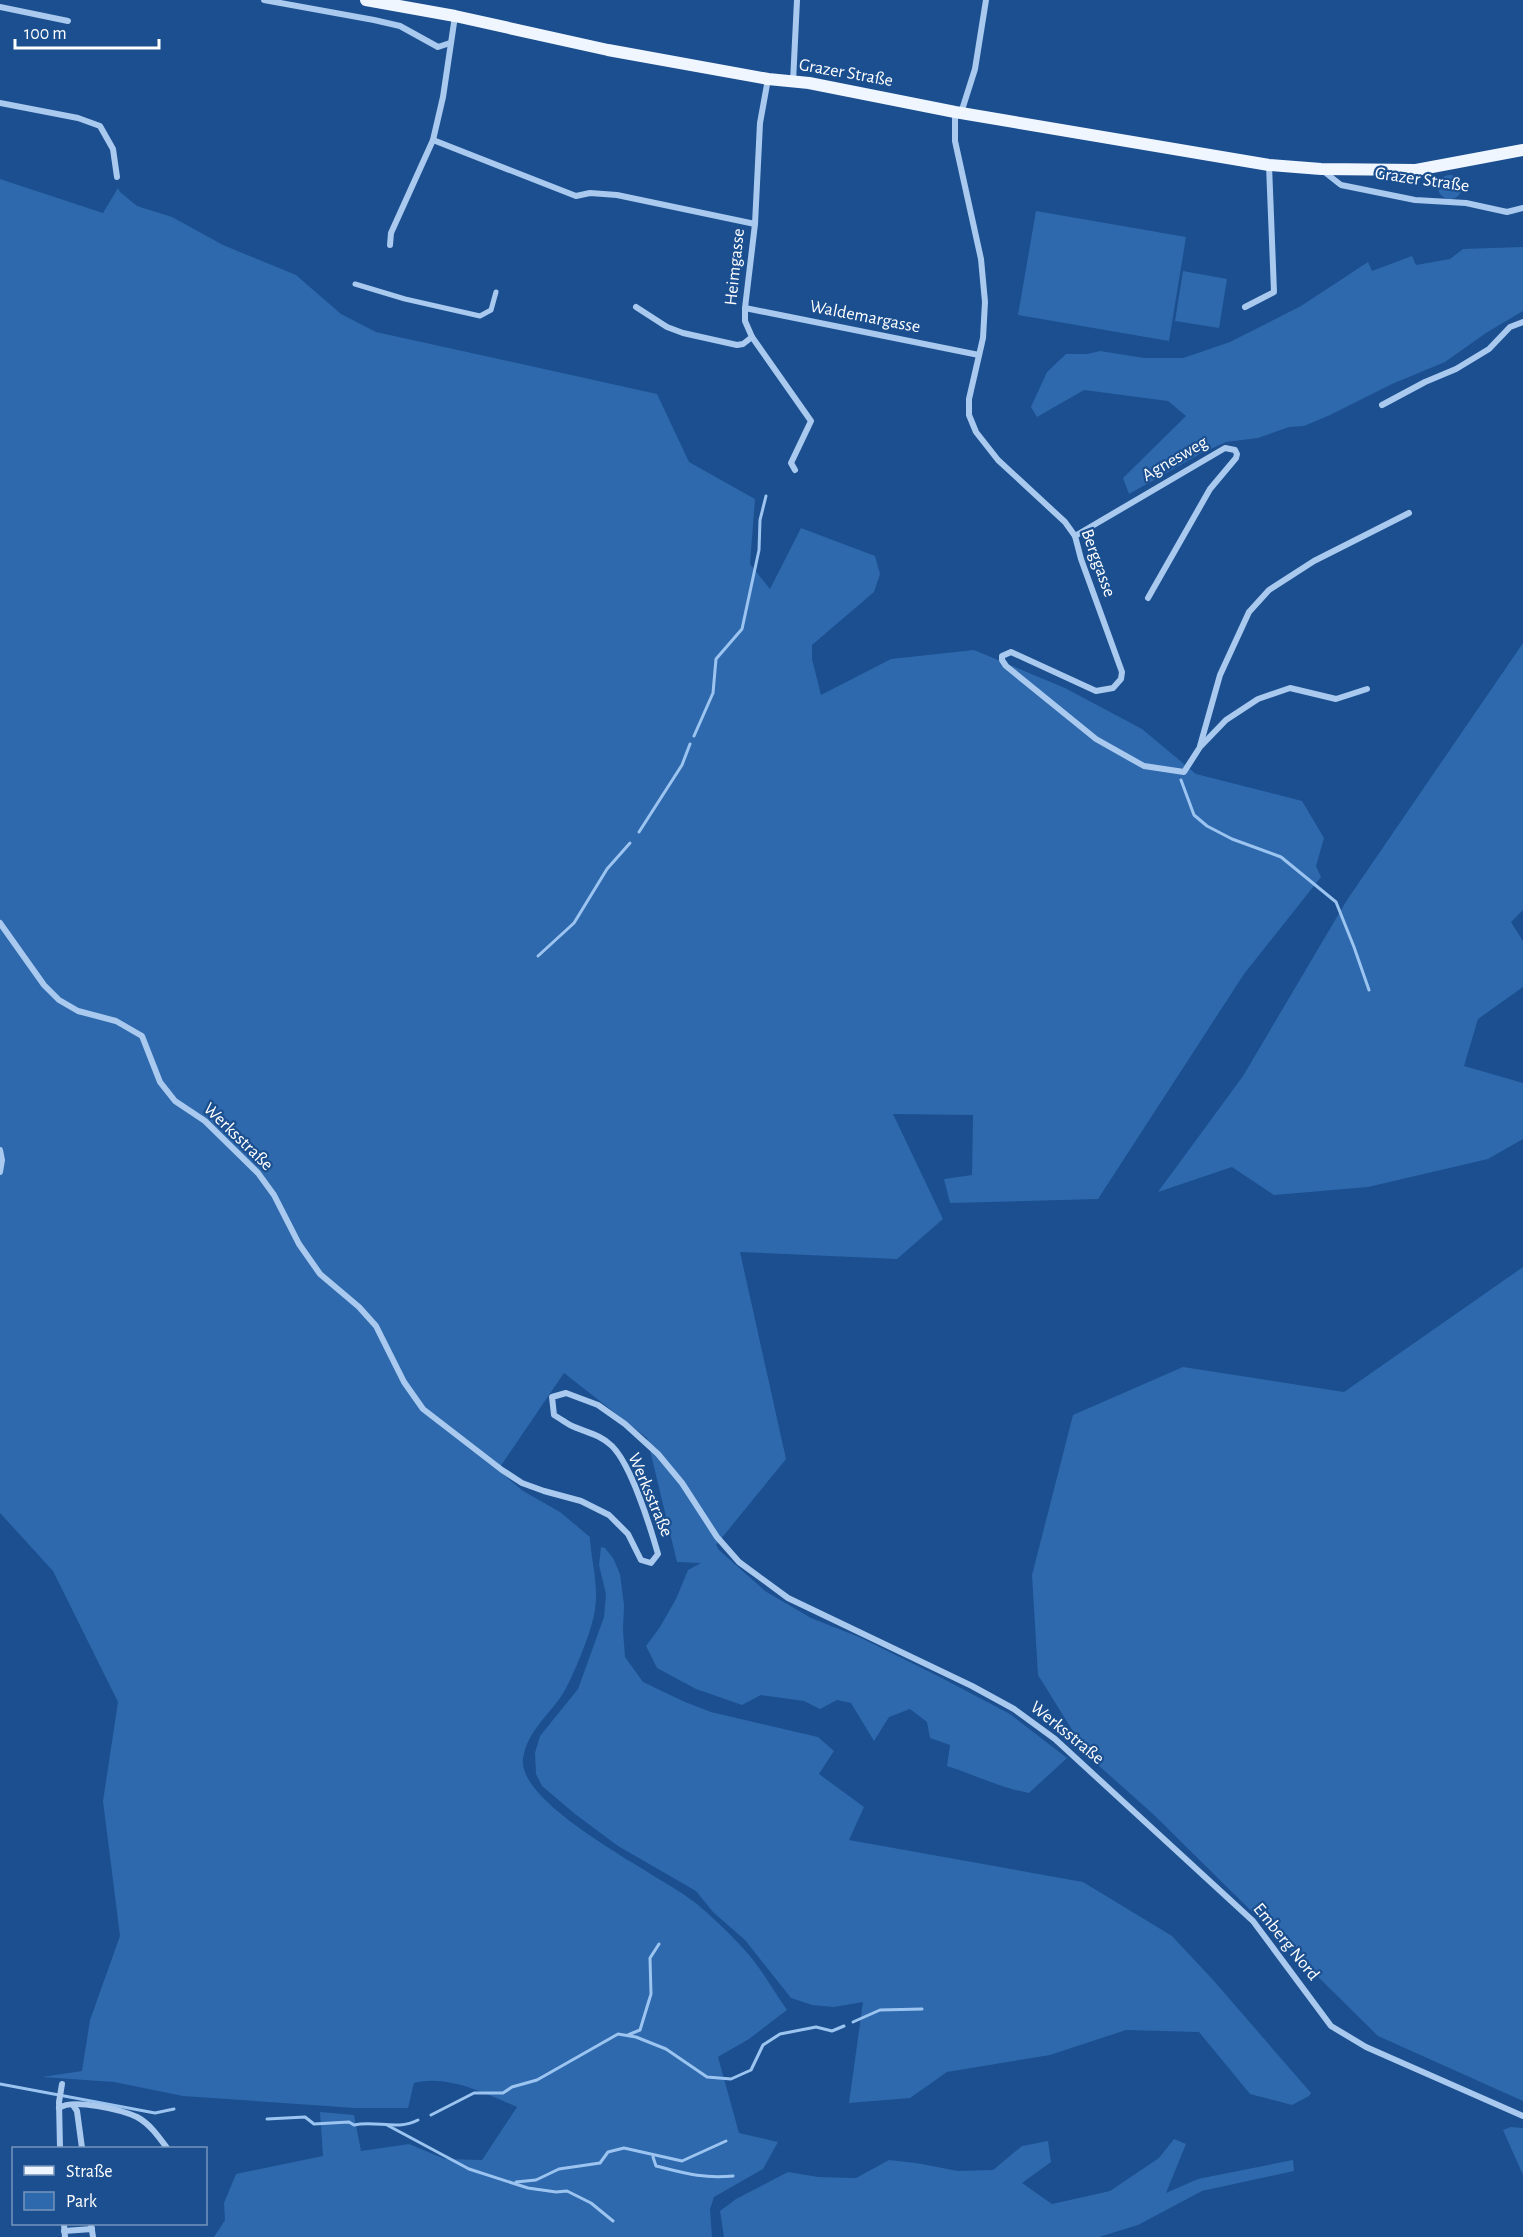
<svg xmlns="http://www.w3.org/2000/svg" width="1523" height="2237" viewBox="0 0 1523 2237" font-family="'Alegreya Sans',sans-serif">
<rect width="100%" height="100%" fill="#1b4f8f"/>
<!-- green -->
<g fill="#2e69ad">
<circle cx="1450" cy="187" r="12"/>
<path d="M0 179 103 213 118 188 120 192 137 206 172 217 223 245 296 275 341 314 376 332 657 394 689 462 755 499 750 564 770 589 801 528 875 556 880 574 874 592 812 645V659L821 695 891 659 974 650 1065 688 1142 729 1196 774 1302 801 1324 838 1316 866 1321 877 1244 974 1098 1199 950 1203 944 1179 972 1175 973 1115 893 1114 943 1219 897 1259 740 1252 786 1459 716 1545 719 1550 765 1591 811 1618 859 1637 936 1675 1010 1714 1067 1758 1029 1793C1001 1788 975 1775 947 1766L950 1745 930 1738 927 1722 910 1709 889 1717 874 1741 851 1703 837 1700 820 1709 804 1701 761 1695 742 1705 696 1689 657 1668 646 1646 660 1627 676 1599 688 1570 701 1563 677 1562 647 1438 564 1373 498 1470 523 1491 560 1512 590 1537C591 1561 599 1585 595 1609 593 1628 575 1672 565 1690 552 1713 527 1730 523 1759 518 1806 658 1874 693 1901 711 1915 740 1943 754 1961 766 1977 776 1994 787 2010L749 2039 718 2057 739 2133 778 2142 763 2169 714 2197 710 2209 712 2237H214L225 2220 224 2203 236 2174 323 2156 320 2112 354 2115 361 2151 409 2144 445 2159 482 2160 517 2107C487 2094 447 2074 414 2083L408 2108H355L183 2096 114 2082 42 2077 82 2071 90 2020 120 1936 103 1801 118 1702 53 1571 0 1513Z"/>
<polygon points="1036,211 1186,237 1169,341 1018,315"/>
<polygon points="1523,247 1523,311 1486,333 1445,362 1392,384 1328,416 1304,426 1289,427 1258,438 1226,442 1200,454 1129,494 1123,478 1186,416 1168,401 1084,390 1037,417 1031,407 1047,372 1066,354 1087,354 1100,351 1144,358 1183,358 1230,342 1301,306 1368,262 1372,271 1412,256 1416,265 1450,259 1463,249"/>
<polygon points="1183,271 1227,279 1219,328 1175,321"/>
<polygon points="1523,643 1523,910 1511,922 1523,941 1523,987 1478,1019 1464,1066 1523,1083 1523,1139 1488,1159 1368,1187 1274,1195 1232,1167 1158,1192 1243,1076 1347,900"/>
<polygon points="1523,1267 1523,2101 1378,2036 1153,1814 1089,1757 1038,1675 1032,1575 1073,1415 1183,1367 1344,1392"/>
<polygon points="601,1547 605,1548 613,1558 620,1574 624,1605 623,1630 625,1657 643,1682 685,1702 711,1712 818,1737 834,1751 819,1774 864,1807 849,1840 1083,1882 1172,1936 1214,1981 1311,2093 1309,2096 1292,2105 1250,2094 1199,2032 1126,2030 1050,2055 947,2072 910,2098 849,2103 863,2002 834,2007 812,2005 791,1998 745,1940 713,1912 696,1891 618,1846 575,1814 542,1786 536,1774 535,1753 540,1736 578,1689 604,1617 606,1594 599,1565"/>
<polygon points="1511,2127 1523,2128 1523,2175 1503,2130"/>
<polygon points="1174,2139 1186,2144 1166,2193 1198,2179 1293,2160 1294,2171 1202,2191 1138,2225 1099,2237 724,2237 720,2211 736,2199 788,2172 818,2177 856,2178 889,2160 916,2163 958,2171 993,2170 1022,2146 1048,2141 1051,2162 1022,2183 1052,2204 1110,2191 1159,2158"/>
</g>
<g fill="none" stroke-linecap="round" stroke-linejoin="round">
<!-- stream -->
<g stroke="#9cc4f0" stroke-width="3">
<polyline points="694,736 713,693 716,659 742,629 759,550 760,520 766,496"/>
<polyline points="1181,780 1194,815 1207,826 1232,839 1281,857 1336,902 1354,947 1369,990"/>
<polyline points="639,832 682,765 690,744"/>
<polyline points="538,956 574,923 607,869 630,843"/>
<polyline points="853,2022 880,2010 922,2009"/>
<polyline points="628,2035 640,2030 651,1994 650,1958 659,1944"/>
<polyline points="0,2084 155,2113 174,2109"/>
<polyline points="431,2115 474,2093 503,2093 512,2087 537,2080 618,2034 636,2037 666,2049 707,2077 731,2079 751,2070 763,2045 780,2034 816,2027 832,2031 844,2026"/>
<path d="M267 2119 305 2117 314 2124 349 2122 354 2125C376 2120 397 2131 418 2120"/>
<polyline points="387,2125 469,2169 528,2188 556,2192 567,2191 591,2203 613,2221"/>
<path d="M653 2157 656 2166C684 2173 703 2179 733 2176"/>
<polyline points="516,2182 536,2180 559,2169 600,2163 608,2152 624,2148 682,2161 726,2141"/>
</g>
<!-- pedestrian -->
<polyline stroke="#a9c9ee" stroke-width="5" points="355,284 405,299 480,316 491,310 496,292"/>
<!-- minor -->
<g stroke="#a9c9ee" stroke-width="6">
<polyline points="264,0 374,20 400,26 438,47 450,43"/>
<polyline points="0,7 68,21"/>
<polyline points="768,79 760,123 755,224 745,308 745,321 752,337 811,421 791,463 795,470"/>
<polyline points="793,82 797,0"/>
<polyline points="0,103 78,118 100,126 113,149 117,177"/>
<polyline points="955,112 955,141 981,259 985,302 983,338 969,399 969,415 976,432 998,460 1065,522 1075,536 1081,559 1122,672 1121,679 1113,688 1096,691 1011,652 1002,656 1002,660 1006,666 1096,739 1144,766 1184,772 1200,747 1226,720 1258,699 1290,688 1336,699 1367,689"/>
<polyline points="961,113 975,69 986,0"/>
<polyline points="433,140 576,196 590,193 617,195 755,224"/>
<polyline points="1322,170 1341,185 1415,200 1466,203 1507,212 1523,208"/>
<polyline points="390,245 391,233 433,140 443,97 455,16"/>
<polyline points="636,307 667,327 683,333 737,345 743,344 752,337"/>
<polyline points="1245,307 1274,292 1269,165"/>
<polyline points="745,308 979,355"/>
<polyline points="1382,405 1425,382 1456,369 1489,349 1510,327 1523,322"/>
<polyline points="1075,536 1225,448 1235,450 1237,454 1236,458 1210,489 1148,598"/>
<polyline points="1200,746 1220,675 1249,612 1269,590 1314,561 1409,513"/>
<path d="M0 923 44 985 59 1000 78 1011 116 1021 142 1036 160 1082 175 1101 205 1121 258 1173 274 1195 299 1244 320 1274 359 1307 376 1326 404 1382 423 1409 502 1470 522 1483 544 1491 581 1501 609 1515 628 1534 641 1560 651 1563 658 1554C650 1526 631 1465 612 1446 600 1434 584 1432 570 1425 565 1422 559 1418 554 1415L552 1397 566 1393 598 1405 625 1424 658 1454 682 1483 717 1537 739 1562 788 1598 972 1686 1014 1709 1055 1739 1253 1921 1331 2026 1366 2047 1523 2116"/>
<polyline points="0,1150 2,1160 0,1172"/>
<polyline points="73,2105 77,2111 82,2148"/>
<path d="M59 2108C73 2098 122 2110 137 2117 150 2124 159 2137 167 2148"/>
<polyline points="60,2148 59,2102 62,2084"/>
<polyline points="64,2224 65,2237"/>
<polyline points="91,2224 93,2237"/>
<polyline points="64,2231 92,2229"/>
</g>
<!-- primary -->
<polyline stroke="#f0f6ff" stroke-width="12" points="366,0 455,16 608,50 768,79 809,83 955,112 1269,165 1321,169 1416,170 1523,150"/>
</g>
<g text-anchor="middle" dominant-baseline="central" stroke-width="4.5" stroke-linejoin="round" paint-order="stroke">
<!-- street labels -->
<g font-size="18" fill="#fff" stroke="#1b4f8f">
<text transform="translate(846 73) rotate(10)">Grazer Straße</text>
<text transform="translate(1422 180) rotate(8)">Grazer Straße</text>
<text transform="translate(735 267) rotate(-84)">Heimgasse</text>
<text transform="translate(865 317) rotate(11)">Waldemargasse</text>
<text transform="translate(1175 459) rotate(-30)">Agnesweg</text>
<text transform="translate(1098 563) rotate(70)">Berggasse</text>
<text transform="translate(238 1137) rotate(44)">Werksstraße</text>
<text transform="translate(650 1495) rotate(67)">Werksstraße</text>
<text transform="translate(1067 1733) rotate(39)">Werksstraße</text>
<text transform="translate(1286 1942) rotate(51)">Emberg Nord</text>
</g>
</g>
<!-- legend -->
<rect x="12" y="2147" width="195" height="78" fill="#1b4f8f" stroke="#7695bc" stroke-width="1.5"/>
<rect x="24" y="2166" width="30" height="9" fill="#f0f6ff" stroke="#7695bc" stroke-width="1.5"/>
<text x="66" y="2177" font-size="18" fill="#ffffff">Straße</text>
<rect x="24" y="2192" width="30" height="18" fill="#2e69ad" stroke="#7695bc" stroke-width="1.5"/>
<text x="66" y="2207" font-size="18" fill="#ffffff">Park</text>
<!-- scale -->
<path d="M15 39v9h144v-9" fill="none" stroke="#ffffff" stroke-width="3"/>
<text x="24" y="39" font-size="18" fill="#ffffff" stroke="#1b4f8f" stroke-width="4.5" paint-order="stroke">100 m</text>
</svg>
